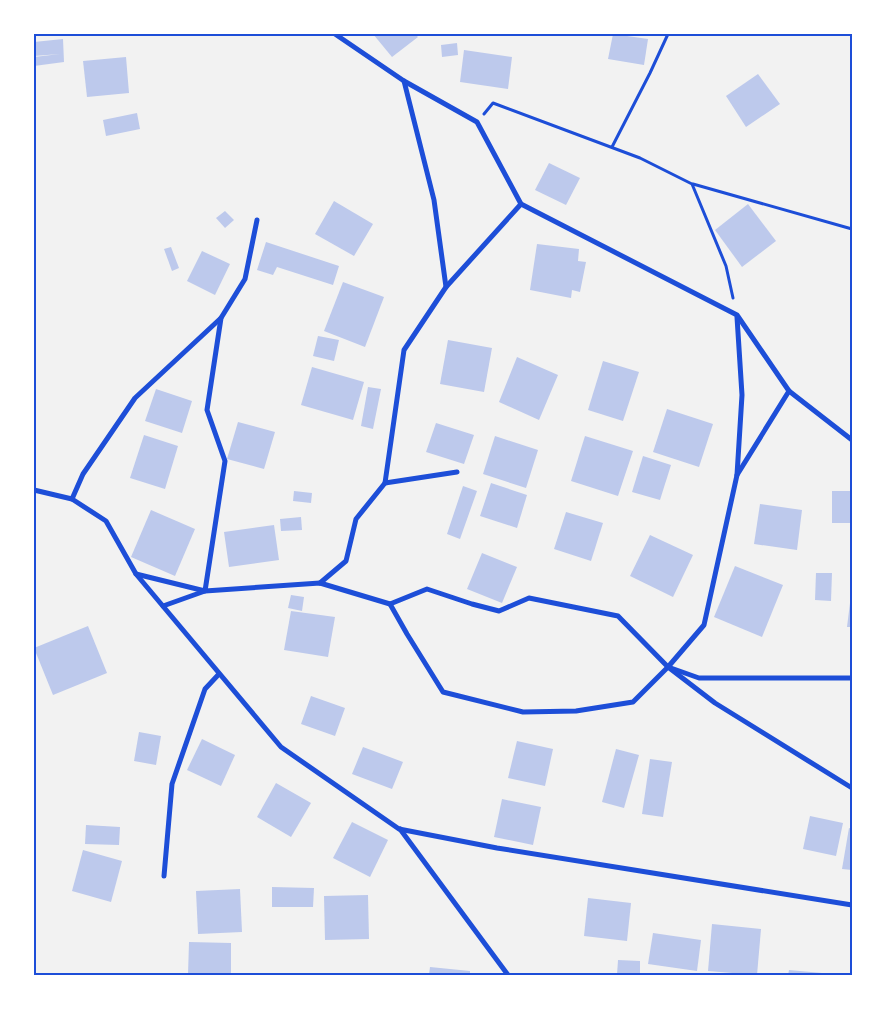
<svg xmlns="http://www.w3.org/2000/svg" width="886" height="1009" viewBox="0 0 886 1009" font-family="Commissioner,sans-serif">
<rect width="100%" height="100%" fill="#f2f2f2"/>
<!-- building -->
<g fill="#bdc9ec">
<polygon points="373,34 415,34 418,37 392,57"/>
<polygon points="613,34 648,39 644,65 608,59"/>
<polygon points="63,39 64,62 34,66 34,57 60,54 34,56 34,42"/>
<polygon points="457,43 458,55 442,57 441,45"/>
<polygon points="464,50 512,57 508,89 460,82"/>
<polygon points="126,57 129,93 87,97 83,61"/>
<polygon points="758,74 780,104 746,127 726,96"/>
<polygon points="137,113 140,129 106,136 103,120"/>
<polygon points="549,163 580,178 566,205 535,190"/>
<polygon points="334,201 373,224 354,256 315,234"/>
<polygon points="748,204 776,241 742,267 715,230"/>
<polygon points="225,211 234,220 225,228 216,218"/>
<polygon points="266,242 339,266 333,285 277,267 273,275 257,270"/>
<polygon points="537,244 579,249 578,261 586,262 580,292 572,290 571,298 530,290"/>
<polygon points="171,247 179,268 172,271 164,249"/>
<polygon points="202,251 230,264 215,295 187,281"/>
<polygon points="343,282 384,297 365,347 324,331"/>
<polygon points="318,336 339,340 334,361 313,356"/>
<polygon points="448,340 492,348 484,392 440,384"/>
<polygon points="517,357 558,375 539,420 499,402"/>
<polygon points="603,361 639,372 623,421 588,410"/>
<polygon points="312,367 364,382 353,420 301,405"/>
<polygon points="368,387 381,389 373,429 361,426"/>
<polygon points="156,389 192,401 182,433 145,421"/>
<polygon points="667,409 713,424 699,467 653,452"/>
<polygon points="238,422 275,432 264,469 227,459"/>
<polygon points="436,423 474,435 464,464 426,452"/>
<polygon points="144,435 178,446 165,489 130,478"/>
<polygon points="495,436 538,450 526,488 483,474"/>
<polygon points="585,436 633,451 618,496 571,481"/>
<polygon points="643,456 671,465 660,500 632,492"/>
<polygon points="491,483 527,495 517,528 480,516"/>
<polygon points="463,486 477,491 460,539 447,534"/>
<polygon points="294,491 312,493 311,503 293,501"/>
<rect x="832" y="491" width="20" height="32"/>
<polygon points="760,504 802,510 797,550 754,544"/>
<polygon points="151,510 195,529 175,576 131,557"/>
<polygon points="566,512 603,523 591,561 554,549"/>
<polygon points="301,517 302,530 281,531 280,519"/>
<polygon points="274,525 279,560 229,567 224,532"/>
<polygon points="650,535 693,555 673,597 630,576"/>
<polygon points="482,553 517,567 502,603 467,589"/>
<polygon points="735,566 783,585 762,637 714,617"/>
<polygon points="816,573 832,573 831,601 815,600"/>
<polygon points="291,595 304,597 302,611 288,608"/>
<polygon points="851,595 852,595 852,627 847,627"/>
<polygon points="291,611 335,617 328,657 284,650"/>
<polygon points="88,626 107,673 53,695 34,648"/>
<polygon points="311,696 345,708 335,736 301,724"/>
<polygon points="139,732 161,736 156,765 134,761"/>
<polygon points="202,739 235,755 221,786 187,770"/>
<polygon points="517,741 553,749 545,786 508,778"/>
<polygon points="363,747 403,762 392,789 352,774"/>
<polygon points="616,749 639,755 624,808 602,802"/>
<polygon points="650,759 672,762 663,817 642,814"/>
<polygon points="276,783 311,803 291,837 257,817"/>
<polygon points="502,799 541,807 533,845 494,837"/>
<polygon points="810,816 843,823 836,856 803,849"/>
<polygon points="352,822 388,840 370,877 333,858"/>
<polygon points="86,825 120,827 119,845 85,844"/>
<polygon points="849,828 852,829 852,870 842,869"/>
<polygon points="83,850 122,861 111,902 72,891"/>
<polygon points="272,887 314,888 313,907 272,907"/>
<polygon points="240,889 242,932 198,934 196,891"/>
<polygon points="368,895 369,939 325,940 324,896"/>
<polygon points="588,898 631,903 627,941 584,936"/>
<polygon points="712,924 761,929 757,975 708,971"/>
<polygon points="653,933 701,940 697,971 648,964"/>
<polygon points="189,942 231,943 231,975 188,975"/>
<polygon points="618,960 640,961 640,975 617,975"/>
<polygon points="430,967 470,971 470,975 429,975"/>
<polygon points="789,970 822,973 822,975 788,975"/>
</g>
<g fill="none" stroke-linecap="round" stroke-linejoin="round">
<!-- path -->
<g stroke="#1d4ed8" stroke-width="3">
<polyline points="484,114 493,103 640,158 692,184 726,266 733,298"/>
<polyline points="612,147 650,73 668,34"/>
<polyline points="693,184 852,229"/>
</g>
<!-- minor -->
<g stroke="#1d4ed8" stroke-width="5">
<polyline points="335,34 404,81 477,122 521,204 737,315 789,391 852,440"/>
<polyline points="446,287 521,204"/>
<polyline points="737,475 789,391"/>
<polyline points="385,483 457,472"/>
<polyline points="34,490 72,499 106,521 136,574 281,747 399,829 497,848 852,905"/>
<polyline points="72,499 83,474 135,398 221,318"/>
<polyline points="136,574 205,591 320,583 390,604 407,634 443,692 523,712 576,711 633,702 668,667 699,678 852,678"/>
<polyline points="320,583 346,561 356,519 385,483 404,350 446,287 434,200 404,81"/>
<polyline points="390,604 427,589 472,604 499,611 529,598 618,616 668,667 715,703 852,788"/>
<polyline points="163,606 205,591 225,461 207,410 221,318 245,279 257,220"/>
<polyline points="668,667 704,625 737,475 742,395 737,317"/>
<polyline points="400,829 508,975"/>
<polyline points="164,876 172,784 205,689 219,674"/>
</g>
</g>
<!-- border -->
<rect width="886" height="1009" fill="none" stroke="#ffffff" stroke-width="70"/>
<rect x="35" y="35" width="816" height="939" fill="none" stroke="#1d4ed8" stroke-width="2"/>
</svg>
